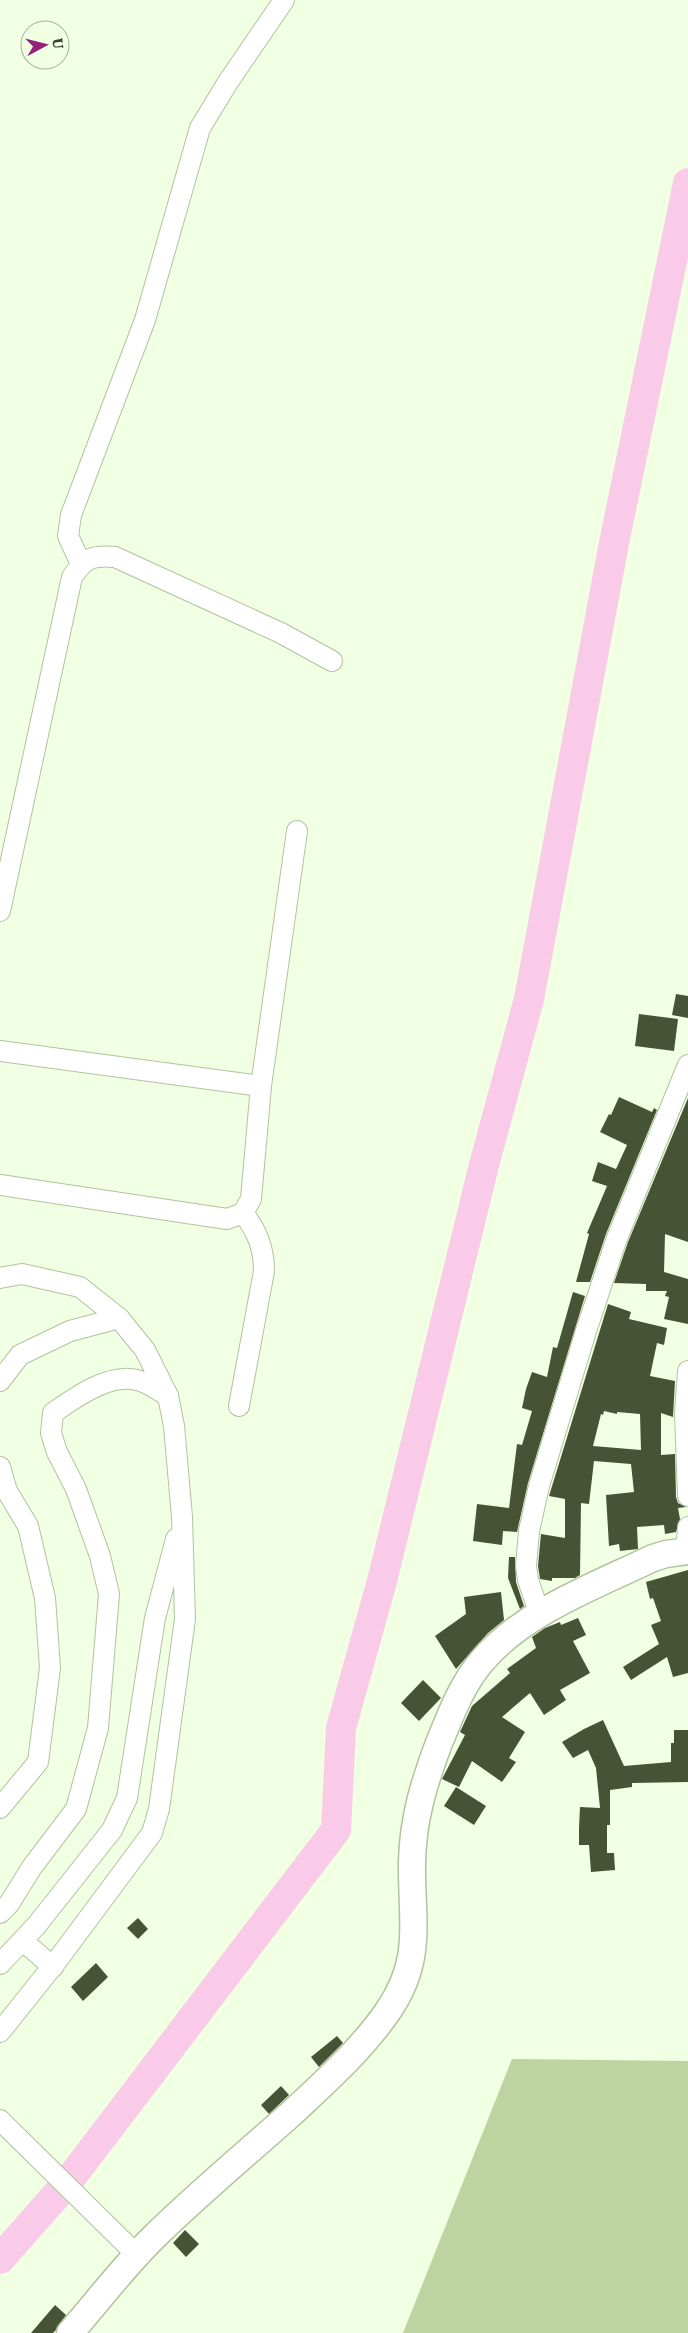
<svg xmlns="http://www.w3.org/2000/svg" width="688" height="2333" viewBox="0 0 688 2333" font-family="'Roboto Serif',serif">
<rect width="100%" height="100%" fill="#f1ffe2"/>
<!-- green -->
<polygon fill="#bdd4a1" points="512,2059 688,2061 688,2333 403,2333"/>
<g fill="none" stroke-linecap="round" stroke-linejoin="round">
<!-- river -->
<polyline stroke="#facae9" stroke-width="30" points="0,2259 67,2183 336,1830 341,1728 382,1581 484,1165 529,999 614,543 688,183"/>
</g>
<!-- building -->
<g fill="#465335" fill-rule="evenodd">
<polygon points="676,994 688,996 688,1018 672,1015"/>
<polygon points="639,1014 678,1019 674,1051 635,1046"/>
<polygon points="619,1097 652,1112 654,1108 657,1110 606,1234 590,1282 576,1282 589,1234 587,1233 607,1186 592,1181 598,1162 616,1169 627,1145 600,1132 609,1114 611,1115"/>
<polygon points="688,1098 688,1242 665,1234 664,1272 688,1279 688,1324 664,1319 669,1297 665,1296 667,1291 646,1291 646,1284 614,1283 628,1242"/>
<polygon points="573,1292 585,1296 528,1483 517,1532 503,1531 502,1545 473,1541 477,1504 509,1508 517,1444 522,1445 532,1411 522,1408 526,1389 532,1372 547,1377 553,1347 557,1348"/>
<path d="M608 1304 631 1312 629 1319 667 1328 664 1345 657 1343 650 1376 675 1381 673 1417 661 1413V1455L675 1454 676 1497 678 1503 686 1507 678 1508 680 1519 676 1532 665 1534 664 1525 637 1527 638 1549 620 1551 619 1544 609 1546 606 1495 634 1492 631 1464 594 1461 589 1504 581 1503 580 1575 575 1578H552V1581L540 1579 538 1566 541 1534 565 1538V1499L549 1496ZM604 1411 617 1414V1412L640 1414 641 1450 593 1446 601 1414 603 1415Z"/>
<polygon points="509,1557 515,1557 516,1582 524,1606 520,1609 508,1578"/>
<polygon points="688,1570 688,1673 673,1677 667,1657 631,1680 623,1667 659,1644 651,1625 661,1621 653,1598 650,1599 646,1582"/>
<polygon points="501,1592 504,1620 488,1633 456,1669 435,1636 466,1614 464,1597"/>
<polygon points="578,1618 586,1635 573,1641 590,1673 560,1690 566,1700 544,1715 530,1693 502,1717 525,1732 509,1758 516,1762 502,1782 472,1761 459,1787 442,1779 465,1735 460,1732 472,1706 510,1673 507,1669 536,1648 532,1637 545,1628 560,1622 561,1625"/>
<polygon points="423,1680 441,1698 419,1721 401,1703"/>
<polygon points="603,1720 624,1766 671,1762 671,1743 674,1743 674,1730 688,1730 688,1782 632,1783 632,1787 610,1790 610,1825 607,1825 607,1853 614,1853 615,1870 591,1872 589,1845 579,1845 579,1828 580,1807 600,1808 596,1768 588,1750 573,1758 562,1742 584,1729"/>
<polygon points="456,1787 486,1806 474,1825 444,1806"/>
<polygon points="138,1918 148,1929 138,1939 127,1928"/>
<polygon points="96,1963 108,1977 83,2001 71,1987"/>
<polygon points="337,2036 343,2043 319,2067 311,2057"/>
<polygon points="281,2086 289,2095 269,2114 261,2105"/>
<polygon points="185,2230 199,2244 186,2257 173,2243"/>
<polygon points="55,2305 66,2315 55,2331 53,2333 31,2333"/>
</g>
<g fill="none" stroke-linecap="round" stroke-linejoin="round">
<defs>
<g id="minor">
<polyline points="81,564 68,536 71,515 145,320 200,128 228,82 284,0"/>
<path d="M0 911 72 577C85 558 92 555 115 557L281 633 332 661"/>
<polyline points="0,1051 261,1086"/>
<polyline points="0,1185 227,1219 243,1213 251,1199 261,1086 297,831"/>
<polyline points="0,1278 22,1274 80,1287 119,1318 145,1350 168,1396 174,1426 182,1517 185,1619 159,1809 152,1833 56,1962 0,2032"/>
<polyline points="688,1371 685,1413 688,1496"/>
<polyline points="0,1381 20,1355 70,1331 119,1318"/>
<path d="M239 1406 264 1271C264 1248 257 1231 243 1213"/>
<polyline points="0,1467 7,1491 28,1526 45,1598 50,1668 38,1762 0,1808"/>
<polyline points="686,1552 688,1527"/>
<polyline points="540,1615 528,1580 526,1566 529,1531 539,1486 586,1331 617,1238 688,1065"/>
<path d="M0 1913 9 1904 32 1867 76 1809 98 1728 109 1594 100 1556 76 1489 57 1452 51 1433 53 1413C74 1398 109 1373 137 1380 147 1382 159 1391 168 1396"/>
<polyline points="23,1941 53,1967"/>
<polyline points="0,1964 36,1926 112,1830 127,1798 155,1618 176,1539"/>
<polyline points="0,2120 137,2255"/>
</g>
<path id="major" d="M70 2333C98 2301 124 2266 155 2236 199 2193 247 2153 293 2112 327 2080 362 2049 388 2011 424 1959 411 1920 412 1862 413 1818 424 1783 439 1743 451 1714 462 1684 482 1661 523 1612 597 1585 653 1558L666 1554 688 1551"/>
</defs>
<!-- minor casing -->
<use href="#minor" stroke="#b2c2a0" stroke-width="22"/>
<!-- major casing -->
<use href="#major" stroke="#b2c2a0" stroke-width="29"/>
<!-- minor -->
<use href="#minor" stroke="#fff" stroke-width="20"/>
<!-- major -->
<use href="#major" stroke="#fff" stroke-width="26"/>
</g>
<!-- north arrow -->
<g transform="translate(45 45) rotate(83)"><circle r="24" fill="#f1ffe2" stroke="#a7b29b"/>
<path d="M0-4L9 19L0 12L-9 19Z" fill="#97207c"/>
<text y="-8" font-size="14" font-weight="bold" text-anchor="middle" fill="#383e30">U</text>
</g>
</svg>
